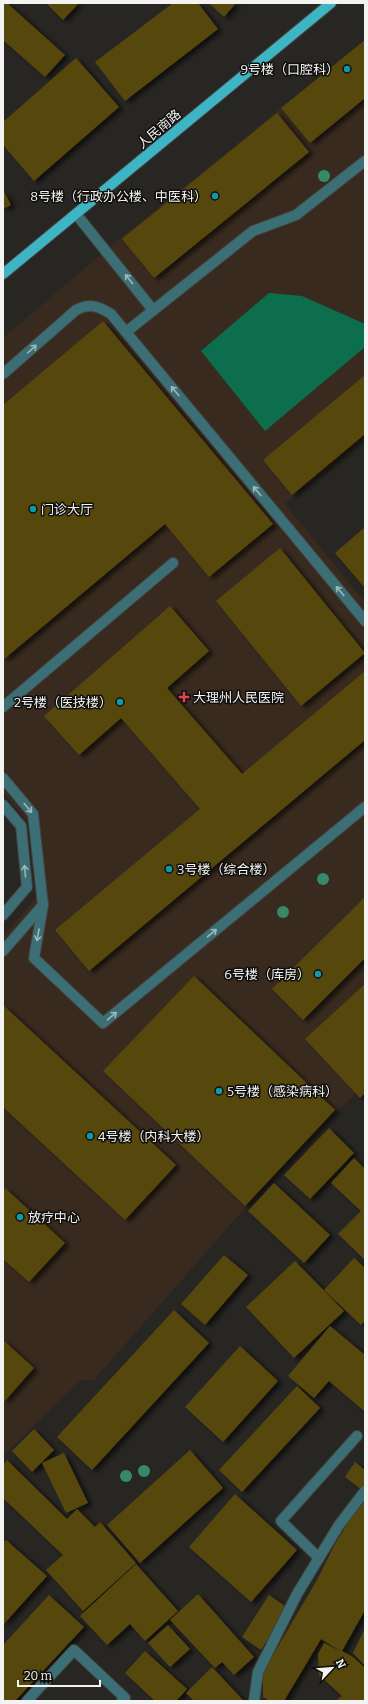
<svg xmlns="http://www.w3.org/2000/svg" width="368" height="1704" viewBox="0 0 368 1704" font-family="Bitter,'Noto Sans SC',serif">
<defs>
<filter id="shadow"><feDropShadow dx="4.5" dy="2.5" stdDeviation="2" flood-color="#0009"/></filter>
</defs>
<rect width="100%" height="100%" fill="#272623"/>
<!-- medical -->
<polygon fill="#382a1e" points="365,40 365,438 285,504 365,602 365,1086 339,1109 237,1217 94,1380 81,1380 3,1456 3,936 36,898 28,822 3,793 3,338 106,250"/>
<!-- forest -->
<polygon fill="#0d6e4d" points="269,293 302,296 365,324 365,347 265,431 201,351"/>
<!-- building -->
<g fill="#57470f" filter="url(#shadow)">
<polygon points="3,3 7,3 65,55 45,77 3,40"/>
<polygon points="46,3 79,3 63,20"/>
<polygon points="173,3 198,3 218,29 125,101 95,62"/>
<polygon points="209,3 236,3 224,17"/>
<polygon points="365,40 365,98 310,143 281,108"/>
<polygon points="76,58 119,107 34,181 3,145 3,122"/>
<polygon points="277,113 309,152 154,278 122,239"/>
<polygon points="3,190 11,205 3,209"/>
<polygon points="103,321 273,524 209,577 165,524 3,660 3,405"/>
<polygon points="365,375 365,434 292,495 263,460"/>
<polygon points="365,527 365,588 335,553"/>
<polygon points="280,548 365,653 301,706 216,601"/>
<polygon points="170,606 209,651 167,688 242,774 365,671 365,740 89,971 55,930 200,809 121,718 79,755 44,716"/>
<polygon points="365,897 365,958 303,1020 272,989"/>
<polygon points="194,976 335,1110 245,1206 103,1071"/>
<polygon points="365,984 365,1093 360,1098 305,1039"/>
<polygon points="3,1005 176,1165 125,1220 3,1107"/>
<polygon points="329,1128 354,1153 310,1199 284,1175"/>
<polygon points="354,1158 365,1169 365,1260 338,1234 361,1211 331,1183"/>
<polygon points="274,1183 330,1235 304,1263 248,1211"/>
<polygon points="5,1188 65,1243 29,1282 3,1259 3,1191"/>
<polygon points="224,1255 248,1275 205,1325 181,1304"/>
<polygon points="354,1258 365,1268 365,1321 361,1325 324,1290"/>
<polygon points="295,1261 344,1311 294,1358 246,1307"/>
<polygon points="174,1310 209,1343 92,1470 57,1437"/>
<polygon points="330,1326 365,1355 365,1412 329,1381 314,1398 288,1376"/>
<polygon points="3,1340 34,1368 3,1403"/>
<polygon points="240,1346 278,1381 223,1442 185,1407"/>
<polygon points="297,1386 320,1408 242,1492 219,1470"/>
<polygon points="34,1429 54,1450 32,1472 12,1451"/>
<polygon points="190,1450 223,1488 140,1563 107,1525"/>
<polygon points="64,1453 88,1503 66,1513 42,1463"/>
<polygon points="7,1460 67,1519 77,1509 95,1527 100,1522 136,1563 83,1611 46,1570 63,1555 3,1498 3,1465"/>
<polygon points="355,1462 365,1470 365,1488 363,1491 345,1477"/>
<polygon points="235,1494 297,1550 251,1602 189,1547"/>
<polygon points="365,1495 365,1610 342,1651 353,1657 365,1668 365,1701 335,1701 342,1696 319,1675 318,1654 324,1643 340,1651 321,1639 284,1701 270,1701 263,1697 263,1672 317,1580 335,1544"/>
<polygon points="6,1540 47,1576 3,1625 3,1543"/>
<polygon points="136,1564 178,1611 145,1641 130,1624 107,1645 80,1616"/>
<polygon points="198,1594 254,1657 234,1675 222,1662 215,1668 170,1620"/>
<polygon points="49,1595 84,1627 15,1701 3,1701 3,1645"/>
<polygon points="269,1595 288,1608 261,1650 242,1637"/>
<polygon points="168,1625 190,1649 170,1667 148,1643"/>
<polygon points="365,1628 365,1666 353,1653"/>
<polygon points="145,1651 187,1689 176,1701 155,1701 125,1673"/>
<polygon points="212,1667 244,1701 194,1701 186,1693"/>
</g>
<g fill="none" stroke-linecap="round" stroke-linejoin="round">
<defs>
<g id="lane">
<polyline points="76,214 153,310"/>
<polyline points="126,332 253,231 296,215 365,161"/>
<path d="M3 374 76 310C91 303 98 306 111 314L365 621"/>
<polyline points="3,707 173,563"/>
<polyline points="3,778 33,814 43,905 34,958 103,1023 365,807"/>
<polyline points="3,805 21,826 27,887 3,915"/>
<polyline points="3,951 43,905"/>
<polyline points="319,1558 281,1521 357,1436"/>
<polyline points="27,1701 74,1650 125,1698 122,1701"/>
</g>
<polyline id="street" points="254,1701 258,1672 297,1594 339,1525 365,1491"/>
<polyline id="primary" points="3,274 331,3"/>
</defs>
<!-- lane casing -->
<use href="#lane" stroke="#444340" stroke-width="12"/>
<!-- street casing -->
<use href="#street" stroke="#444340" stroke-width="12"/>
<!-- primary casing -->
<use href="#primary" stroke="#444340" stroke-width="12"/>
<!-- lane -->
<use href="#lane" stroke="#3b6e75" stroke-width="10"/>
<!-- street -->
<use href="#street" stroke="#3b6e75" stroke-width="10"/>
<!-- primary -->
<use href="#primary" stroke="#3eb5c5" stroke-width="10"/>
</g>
<!-- trees -->
<g fill="#358b69">
<circle cx="324" cy="176" r="6"/>
<circle cx="323" cy="879" r="6"/>
<circle cx="283" cy="912" r="6"/>
<circle cx="144" cy="1471" r="6"/>
<circle cx="126" cy="1476" r="6"/>
</g>
<!-- one-way arrows -->
<defs><path id="oneway-shaft" d="M-6 0H5M1.5-3L5.5 0L1.5 3" fill="none" stroke-width="1.6" stroke-linecap="round" stroke-linejoin="round"/></defs>
<g stroke="#a0b7b9">
<use href="#oneway-shaft" transform="translate(129 279) rotate(-128)"/>
<use href="#oneway-shaft" transform="translate(32 349) rotate(-42)"/>
<use href="#oneway-shaft" transform="translate(175 391) rotate(-130)"/>
<use href="#oneway-shaft" transform="translate(257 491) rotate(-130)"/>
<use href="#oneway-shaft" transform="translate(340 591) rotate(-130)"/>
<use href="#oneway-shaft" transform="translate(28 808) rotate(50)"/>
<use href="#oneway-shaft" transform="translate(25 871) rotate(-95)"/>
<use href="#oneway-shaft" transform="translate(212 933) rotate(-40)"/>
<use href="#oneway-shaft" transform="translate(38 935) rotate(100)"/>
<use href="#oneway-shaft" transform="translate(112 1016) rotate(-40)"/>
</g>
<!-- markers -->
<g fill="#0f9aa8" stroke="#100f0e" stroke-width="1.5">
<circle cx="347" cy="69" r="4"/>
<circle cx="215" cy="196" r="4"/>
<circle cx="33" cy="509" r="4"/>
<circle cx="120" cy="702" r="4"/>
<circle cx="169" cy="869" r="4"/>
<circle cx="318" cy="974" r="4"/>
<circle cx="219" cy="1091" r="4"/>
<circle cx="90" cy="1136" r="4"/>
<circle cx="20" cy="1217" r="4"/>
</g>
<path fill="#e0444e" stroke="#100f0e" stroke-width="1.5" d="M182 691h4v4h4v4h-4v4h-4v-4h-4v-4h4z"/>
<g text-anchor="middle" dominant-baseline="central" stroke-width="3" stroke-linejoin="round" paint-order="stroke">
<!-- poi labels -->
<g font-size="13" fill="#f3f3f1" stroke="#100f0e" text-anchor="start">
<text x="339" y="69" text-anchor="end">9号楼（口腔科）</text>
<text x="207" y="196" text-anchor="end">8号楼（行政办公楼、中医科）</text>
<text x="41" y="509">门诊大厅</text>
<text x="193" y="697">大理州人民医院</text>
<text x="112" y="702" text-anchor="end">2号楼（医技楼）</text>
<text x="177" y="869">3号楼（综合楼）</text>
<text x="310" y="974" text-anchor="end">6号楼（库房）</text>
<text x="227" y="1091">5号楼（感染病科）</text>
<text x="98" y="1136">4号楼（内科大楼）</text>
<text x="28" y="1217">放疗中心</text>
</g>
<!-- street labels -->
<g font-size="13" fill="#f3f3f1" stroke="#100f0e">
<text transform="translate(159 129) rotate(-40)">人民南路</text>
</g>
</g>
<!-- border -->
<rect width="368" height="1704" fill="none" stroke="#f3f3f1" stroke-width="8"/>
<!-- north arrow -->
<g transform="translate(332 1668) rotate(64)" stroke="#100f0e" stroke-width="3" paint-order="stroke">
<path d="M0-3L7 15L0 10L-7 15Z" fill="#f3f3f1"/>
<text y="-6" font-size="11" font-weight="bold" text-anchor="middle" fill="#f3f3f1">N</text>
</g>
<!-- scale -->
<path d="M18 1680v6h82v-6" fill="none" stroke="#f3f3f1" stroke-width="2"/>
<text x="24" y="1680" font-size="12" fill="#f3f3f1" stroke="#100f0e" stroke-width="3" paint-order="stroke">20 m</text>
</svg>
